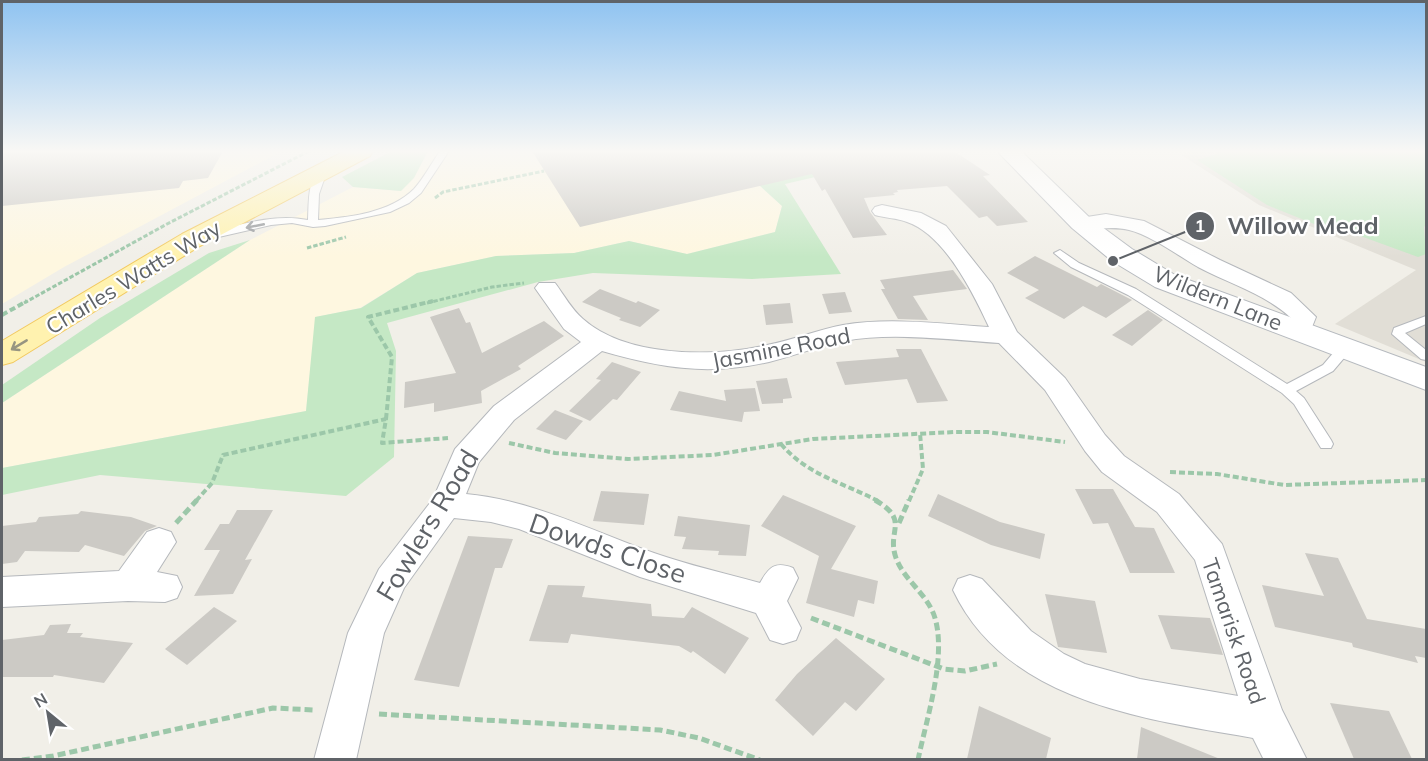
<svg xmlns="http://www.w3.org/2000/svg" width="1428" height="761" viewBox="0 0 1428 761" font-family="Mulish,sans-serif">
<rect width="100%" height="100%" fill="#f1efe8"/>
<!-- commercial -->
<g fill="#fef7e0">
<polygon points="2,151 282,151 64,267 2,304"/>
<polygon points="428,151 792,151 820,172 760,186 782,206 775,232 687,254 629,241 574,253 496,256 417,273 360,308 316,317 306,411 2,468 2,403 250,240 353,187 401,191"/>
</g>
<!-- education -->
<polygon fill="#e1ded6" points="1195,151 1426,151 1426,362 1335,324 1416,270 1259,205 1180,154"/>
<!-- green -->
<g fill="#c5e8c5">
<polygon points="392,151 428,151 414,178 401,191 353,187 342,177"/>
<polygon points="1226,151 1426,151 1426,225 1424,227 1426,254 1418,257 1355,234 1324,228 1267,205 1197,160"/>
<polygon points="820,172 824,175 785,184 841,274 752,279 593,273 538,282 387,323 396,351 394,457 346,496 100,475 2,495 2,468 306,411 315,317 361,308 417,273 496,256 574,253 629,241 687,254 775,232 782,206 759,185"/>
<polygon points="250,240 2,403 2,385 100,318 209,253"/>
</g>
<!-- building -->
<g fill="#cccac5">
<polygon points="2,151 223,151 208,178 183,181 179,188 2,206"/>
<polygon points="532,151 954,151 990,175 983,176 1028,222 997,226 987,216 979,218 947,186 897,190 898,192 893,193 895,195 864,198 870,212 887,235 853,238 825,189 822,191 812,174 580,227"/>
<polygon points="1035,256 1097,287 1101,284 1132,300 1106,318 1083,306 1064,319 1025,298 1039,290 1007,273"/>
<polygon points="953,270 967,289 913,296 928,320 898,319 881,289 885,289 880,280"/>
<polygon points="600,289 636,303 638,301 660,310 640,327 619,320 621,318 582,302"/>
<polygon points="845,292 852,312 829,314 822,294"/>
<polygon points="790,303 793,323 766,325 763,305"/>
<polygon points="459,308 466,323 470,322 482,353 544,321 564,336 518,366 521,369 481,391 482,403 434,412 434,403 404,408 405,382 456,373 430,317"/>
<polygon points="1148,310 1163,320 1132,346 1112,335"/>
<polygon points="896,349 921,349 948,401 917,403 907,379 845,385 836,362 899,357"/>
<polygon points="612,362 641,372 617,400 613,399 590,421 569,411 601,380 596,379"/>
<polygon points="787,378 792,398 783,399 783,403 762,404 756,381"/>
<polygon points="755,388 760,411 744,412 742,422 670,410 679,391 726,401 724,390"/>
<polygon points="555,410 583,421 566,440 536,429"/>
<polygon points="1075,489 1113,489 1135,527 1154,528 1175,573 1130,573 1108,523 1093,524"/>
<polygon points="601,491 649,494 644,525 593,521"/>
<polygon points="938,494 1000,522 1045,534 1040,559 991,545 928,516"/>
<polygon points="783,495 856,526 831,569 878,581 874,604 858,600 854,617 806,603 819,556 761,526"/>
<polygon points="237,510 273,510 245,560 252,559 233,594 194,596 220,550 204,550 220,524 229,524"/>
<polygon points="81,511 131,517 157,526 145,531 124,556 85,545 79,552 25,551 17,562 2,564 2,526 36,522 39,517 78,514"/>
<polygon points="678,516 750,525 746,556 718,555 719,551 682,549 686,537 674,536"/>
<polygon points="468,536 513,539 502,568 495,568 459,687 414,680"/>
<polygon points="1305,553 1338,558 1367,619 1426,629 1426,658 1415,656 1418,663 1353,647 1352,643 1275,627 1262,585 1324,596"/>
<polygon points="548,585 585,586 582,597 651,604 652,616 684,618 692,607 749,638 725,674 693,651 691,653 679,646 571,634 568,643 529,641"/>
<polygon points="1045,594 1095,601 1107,653 1058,647"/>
<polygon points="214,607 237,621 187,665 165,649"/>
<polygon points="1158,615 1210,618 1223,655 1171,649"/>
<polygon points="71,624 67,633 83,633 80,637 133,643 104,683 54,675 53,677 2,677 2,640 44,635 50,625"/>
<polygon points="836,638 885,679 856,711 845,702 813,736 775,700 797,674"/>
<polygon points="1330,703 1389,711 1412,759 1354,759"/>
<polygon points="979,706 1051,738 1046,759 967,759"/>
<polygon points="1141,727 1220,759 1137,759"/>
</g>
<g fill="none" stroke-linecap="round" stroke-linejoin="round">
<defs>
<g id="lane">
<path d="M440 151H449L421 193 409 203 390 212 325 226 313 227 292 223 271 225 210 239 205 236 206 234C240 225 273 213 308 220 309 205 307 176 322 168L327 171 319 194 318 220C350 217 390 213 414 189 424 178 431 164 440 151Z"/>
<polygon points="1060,250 1079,263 1136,289 1287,384 1323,365 1340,345 1350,345 1351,348 1350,351 1333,371 1296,391 1304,398 1331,440 1333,444 1331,448 1321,448 1294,404 1282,393 1128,295 1071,267 1054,253"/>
<polygon points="1426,316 1426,324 1405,333 1426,350 1426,360 1421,359 1392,334 1394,328"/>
</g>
<g id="street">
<path d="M882 205 921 213 946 226 992 284 1017 332 1065 378 1105 435 1124 456 1179 494 1222 544 1282 710 1307 760H1264L1253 738C1144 719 1006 702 953 590L958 579 970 575 982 579 1031 631 1064 654 1085 664 1140 679 1238 696 1195 560 1157 512 1102 472 1085 451 1045 390 999 343C950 340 892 332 844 341 818 346 794 356 769 362 708 376 661 368 602 351L514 420 479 462 466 494C532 500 592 531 654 553 688 565 724 573 760 583 769 567 775 561 793 568L798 578 787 601 801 628 796 640 783 644 770 640 756 613 640 577 519 529 491 522 454 518 404 588 384 633 356 760H314L348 633 379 569 433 499 455 449 494 406 581 342 564 329 535 288 539 283H555C564 295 572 310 583 319 627 358 713 357 767 345 793 340 817 330 843 325 890 317 942 324 989 327 973 293 945 235 907 222 897 218 885 218 875 215L872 211 875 207Z"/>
<path d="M1106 214 1144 221 1220 260 1291 293 1316 317 1308 337 1299 339 1290 337 1286 331 1291 318C1265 294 1230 284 1198 267 1179 256 1150 235 1129 230 1109 225 1091 232 1074 227L1070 223 1074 219Z"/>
<polygon points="159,528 171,532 176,542 157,572 177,576 182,587 177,598 165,602 128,601 2,607 2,577 119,571 147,532"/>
</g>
<polygon id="secondary" points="997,151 1021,151 1090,218 1132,249 1175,275 1426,367 1426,390 1155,287 1112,261 1072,228"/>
<polygon id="primary" points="345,151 373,151 370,156 200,246 13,362 2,365 2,341 182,234"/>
</defs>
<!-- lane casing -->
<use href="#lane" stroke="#b5b8bc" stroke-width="2"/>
<!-- street casing -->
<use href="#street" stroke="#b5b8bc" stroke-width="2"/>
<!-- secondary casing -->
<use href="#secondary" stroke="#b6babf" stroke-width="2"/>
<!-- primary casing -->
<use href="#primary" stroke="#f2c960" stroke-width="2"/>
<!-- path-far2 -->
<g stroke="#9cc7a9" stroke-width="3" stroke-dasharray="4.5 2" stroke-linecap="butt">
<polyline points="435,198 443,192 544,171"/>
<polyline points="307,248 346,237"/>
<polyline points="24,303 167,224 309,151"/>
<polyline points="427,303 492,287 524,283"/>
</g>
<!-- path-far1 -->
<g stroke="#9cc7a9" stroke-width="4" stroke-dasharray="6 3" stroke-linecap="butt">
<polyline points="2,315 27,301"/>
<polyline points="386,419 392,357 368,317 433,301"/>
<polyline points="509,443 555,453 628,459 713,455 813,439 955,432 987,432 1065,442"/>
<path d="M781 444C807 475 844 483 878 501"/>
<polyline points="1170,472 1217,474 1284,485 1426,480"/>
<polyline points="196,501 212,483 223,455 386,419 382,443 448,438"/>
<polyline points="909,501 923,469 920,433"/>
</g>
<!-- path -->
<g stroke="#9cc7a9" stroke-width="5" stroke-dasharray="8 4" stroke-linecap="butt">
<path d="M875 500C911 521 886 530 896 558 904 580 926 593 934 615 948 655 926 720 918 760"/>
<polyline points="176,523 197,500"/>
<polyline points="899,523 909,500"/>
<polyline points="811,618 944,669 965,671 997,664"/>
<polyline points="379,714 660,730 699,738 760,760"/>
<polyline points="22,760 53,756 273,708 314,710"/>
</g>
<!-- lane -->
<use href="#lane" fill="#fff" fill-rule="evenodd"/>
<!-- street -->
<use href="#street" fill="#fff" fill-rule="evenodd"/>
<!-- secondary -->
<use href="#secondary" fill="#fff" fill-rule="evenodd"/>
<!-- primary -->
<use href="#primary" fill="#fff2af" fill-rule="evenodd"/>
</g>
<!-- one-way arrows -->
<defs><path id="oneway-shaft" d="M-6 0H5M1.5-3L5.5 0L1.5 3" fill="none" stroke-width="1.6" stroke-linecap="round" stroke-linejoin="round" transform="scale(1.5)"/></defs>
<use stroke="#979a9d" href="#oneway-shaft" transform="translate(255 226) rotate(169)"/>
<use stroke="#979581" href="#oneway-shaft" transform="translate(19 345) rotate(149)"/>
<!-- sky -->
<linearGradient id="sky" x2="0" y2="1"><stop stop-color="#8fc3f1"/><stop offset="0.59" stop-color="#f9f8f5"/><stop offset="1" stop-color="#f9f8f5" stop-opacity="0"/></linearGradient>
<rect width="1428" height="257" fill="url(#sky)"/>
<g text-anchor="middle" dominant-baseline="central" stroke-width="4.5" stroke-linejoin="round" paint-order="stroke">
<!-- street labels -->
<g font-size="22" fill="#5f6368" stroke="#fff">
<text transform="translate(133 277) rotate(-31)">Charles Watts Way</text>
<text transform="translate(1218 298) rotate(22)">Wildern Lane</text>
<text transform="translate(781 348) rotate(-11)">Jasmine Road</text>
<text transform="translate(1234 631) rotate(71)">Tamarisk Road</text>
</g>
<!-- near-street labels -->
<g font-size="27" fill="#5f6368" stroke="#fff">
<text transform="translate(427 525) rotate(-59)">Fowlers Road</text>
<text transform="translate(608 548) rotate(19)">Dowds Close</text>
</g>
</g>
<!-- callouts -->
<path fill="none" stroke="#5f6368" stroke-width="2" d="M1113 261L1200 226"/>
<g fill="#5f6368" stroke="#fff" stroke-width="2">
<circle cx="1113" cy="261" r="6"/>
<circle cx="1200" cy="226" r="15"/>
</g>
<g font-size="18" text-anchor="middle" font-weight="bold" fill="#fff">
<text x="1200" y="232">1</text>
</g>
<g font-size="24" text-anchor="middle" font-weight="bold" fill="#5f6368" stroke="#fff" stroke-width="4.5" stroke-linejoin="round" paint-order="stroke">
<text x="1303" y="234">Willow Mead</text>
</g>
<!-- border -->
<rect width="1428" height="761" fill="none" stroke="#5f6368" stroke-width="6"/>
<!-- north arrow -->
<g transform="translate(48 713) rotate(330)" stroke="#ffffff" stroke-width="4.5" paint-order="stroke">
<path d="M0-4.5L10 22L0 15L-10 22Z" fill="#5f6368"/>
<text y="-9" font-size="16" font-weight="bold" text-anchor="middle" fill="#5f6368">N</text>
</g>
</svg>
